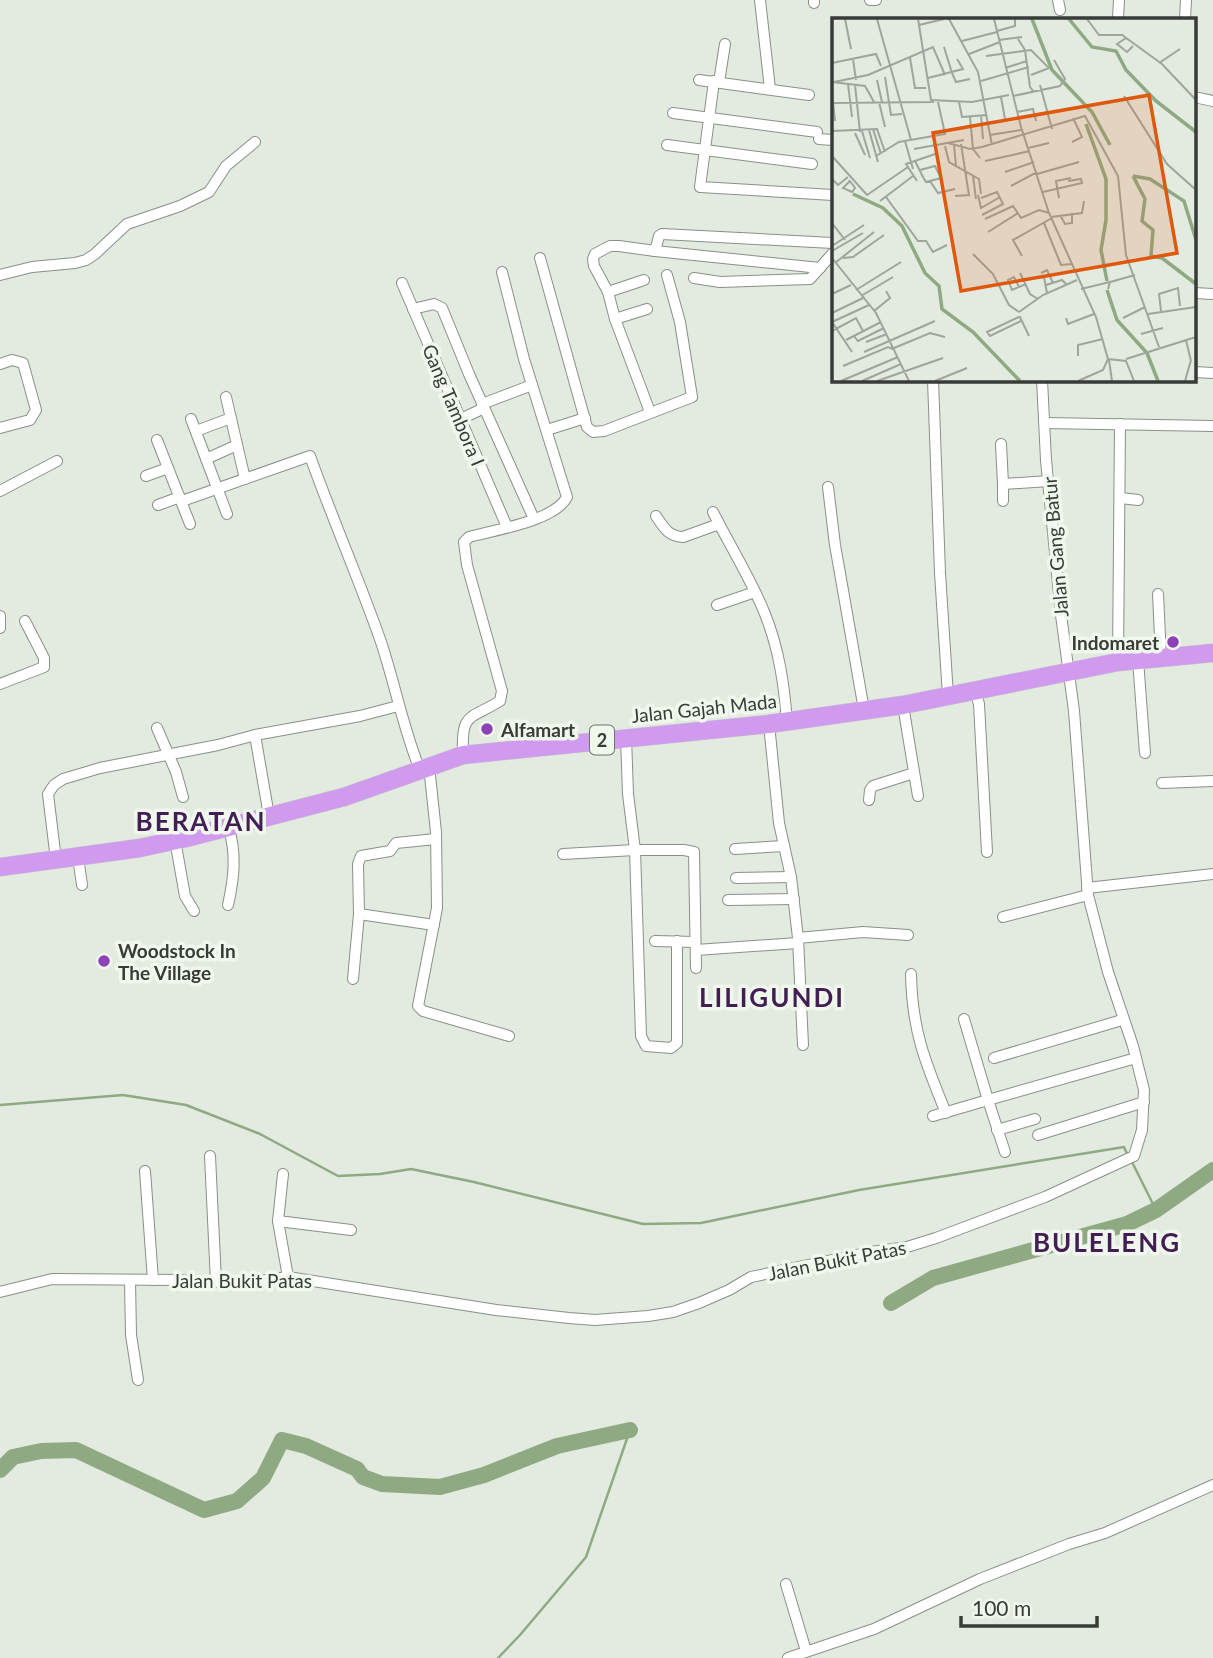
<svg xmlns="http://www.w3.org/2000/svg" width="1213" height="1658" viewBox="0 0 1213 1658" font-family="Lato,sans-serif">
<rect width="100%" height="100%" fill="#e3eae0"/>
<g fill="none" stroke-linecap="round" stroke-linejoin="round">
<!-- stream -->
<g stroke="#8faa83" stroke-width="2.5">
<polyline points="0,1105 123,1095 186,1105 260,1134 338,1176 380,1174 411,1169 474,1182 643,1224 701,1223 859,1190 1124,1147 1128,1156"/>
<polyline points="1132,1162 1156,1210"/>
<polyline points="498,1658 520,1635 586,1557 630,1430"/>
</g>
<!-- river -->
<g stroke="#8faa83" stroke-width="16">
<polyline points="891,1303 933,1278 1127,1224 1156,1210 1213,1170"/>
<polyline points="0,1470 13,1457 41,1451 76,1450 204,1510 237,1501 263,1478 282,1440 306,1446 357,1469 363,1477 382,1484 440,1487 484,1475 557,1446 630,1430"/>
</g>
<defs>
<g id="minor">
<polyline points="760,0 770,89"/>
<polyline points="814,0 814,3"/>
<polyline points="870,0 876,0"/>
<polyline points="1058,0 1060,10"/>
<polyline points="1118,19 1119,0"/>
<polyline points="1185,19 1186,0"/>
<polyline points="699,80 809,95"/>
<polyline points="714,81 700,187 833,195"/>
<polyline points="719,82 725,44"/>
<polyline points="1194,97 1213,101"/>
<polyline points="673,113 817,132"/>
<polyline points="819,139 833,140"/>
<polyline points="667,145 812,164"/>
<polyline points="655,251 659,236 662,234 833,243"/>
<polyline points="540,258 587,427 593,432 604,431 692,397 680,322 667,275"/>
<polyline points="0,275 32,267 75,263 86,260 95,254 127,224 180,206 209,192 226,166 255,142"/>
<polyline points="694,278 720,282 810,279 833,253"/>
<polyline points="402,283 507,527"/>
<polyline points="608,292 644,280"/>
<polyline points="1194,293 1213,294"/>
<polyline points="413,309 434,304 442,308 469,374 534,519"/>
<polyline points="615,319 647,309"/>
<polyline points="0,364 12,360 23,363 36,410 30,420 0,428"/>
<polyline points="1194,372 1213,373"/>
<polyline points="933,380 940,573 948,696"/>
<polyline points="226,397 245,479"/>
<polyline points="482,404 532,385"/>
<polyline points="650,412 615,319 608,292 594,266 593,259 595,254 610,246 619,246 655,251 820,268"/>
<polyline points="191,419 227,514"/>
<polyline points="461,419 484,408"/>
<polyline points="1045,423 1213,426"/>
<polyline points="547,430 585,418"/>
<polyline points="196,431 231,418"/>
<polyline points="157,440 190,524"/>
<polyline points="1001,444 1003,484"/>
<polyline points="206,459 237,445"/>
<polyline points="146,476 168,468"/>
<polyline points="828,487 835,545 864,710"/>
<polyline points="0,491 57,461"/>
<polyline points="1121,498 1138,500"/>
<path d="M182 501 310 456C332 518 359 579 381 642 395 684 403 728 420 770"/>
<polyline points="1003,501 1003,484 1049,481"/>
<polyline points="158,505 180,497"/>
<path d="M713 512C730 546 751 579 765 614 779 649 784 684 787 721"/>
<path d="M656 516C664 528 668 536 683 537L719 524"/>
<polyline points="1158,594 1161,658"/>
<polyline points="717,605 755,592"/>
<polyline points="0,616 0,628"/>
<polyline points="1138,660 1145,753"/>
<polyline points="1118,662 1120,424"/>
<polyline points="0,684 44,667 44,658 25,621"/>
<polyline points="975,691 979,704 987,852"/>
<polyline points="903,705 918,796"/>
<polyline points="769,724 779,823 791,877 798,938 803,1045"/>
<polyline points="157,728 176,772 183,797"/>
<polyline points="255,735 269,816"/>
<polyline points="626,737 628,794 635,850 641,1036 646,1046 671,1048 677,1043 677,941"/>
<path d="M463 755C461 712 469 720 500 701L502 691 467 565 464 542 469 537C494 530 555 521 567 497L524 359 502 272"/>
<polyline points="429,766 436,832 437,908 418,1006 423,1011 509,1036"/>
<polyline points="1162,783 1213,781"/>
<polyline points="869,800 870,790 873,786 914,773"/>
<path d="M228 826C237 853 234 878 228 905"/>
<polyline points="175,840 185,896 194,911"/>
<polyline points="735,849 784,846"/>
<polyline points="563,854 635,850 684,850 694,852 696,968"/>
<polyline points="78,857 82,885"/>
<polyline points="56,860 48,794 54,785 63,779 100,768 218,745 255,735 360,716 398,706"/>
<polyline points="736,878 791,877"/>
<polyline points="1087,888 1213,874"/>
<polyline points="728,900 794,899"/>
<polyline points="1003,917 1088,895"/>
<polyline points="434,925 359,914 358,864 361,856 390,851 396,843 436,839"/>
<polyline points="798,938 863,932 908,935"/>
<polyline points="655,941 695,942"/>
<polyline points="696,950 798,943"/>
<path d="M911 974C912 1030 925 1062 946 1113"/>
<polyline points="353,979 359,914"/>
<polyline points="964,1019 988,1100 1136,1058"/>
<polyline points="994,1058 1122,1020"/>
<polyline points="933,1116 988,1100 1005,1152"/>
<polyline points="997,1130 1035,1119"/>
<polyline points="1038,1135 1144,1102"/>
<polyline points="210,1156 216,1282"/>
<polyline points="145,1171 153,1280"/>
<polyline points="283,1174 278,1221 288,1277"/>
<polyline points="278,1221 351,1230"/>
<polyline points="130,1280 131,1335 138,1380"/>
<polyline points="0,1292 52,1279 181,1280 242,1283 288,1277 496,1310 569,1318 595,1320 648,1316 673,1312 699,1303 729,1290 751,1277 871,1252 907,1247 936,1238 1045,1197 1134,1156 1142,1130 1144,1090 1133,1046 1108,972 1088,895 1074,711 1061,615 1046,460 1042,380"/>
<polyline points="786,1584 806,1651"/>
<polyline points="788,1658 874,1629 980,1579 1069,1544 1105,1533 1213,1485"/>
</g>
<polyline id="trunk" points="0,867 140,848 186,838 344,797 463,755 769,724 903,705 1118,662 1213,653"/>
</defs>
<!-- minor casing -->
<use href="#minor" stroke="#8a9088" stroke-width="12"/>
<!-- trunk casing -->
<use href="#trunk" stroke="#c7c8c7" stroke-width="19"/>
<!-- minor -->
<use href="#minor" stroke="#fff" stroke-width="10"/>
<!-- trunk -->
<use href="#trunk" stroke="#d09bef" stroke-width="18"/>
</g>
<!-- markers -->
<g fill="#8d43b5" stroke="#f0f7ed" stroke-width="2.5">
<circle cx="1173" cy="642" r="7"/>
<circle cx="487" cy="729" r="7"/>
<circle cx="104" cy="961" r="7"/>
</g>
<g text-anchor="middle" dominant-baseline="central" stroke-width="7" stroke-linejoin="round" paint-order="stroke">
<!-- shield labels -->
<rect fill="#f0f7ed" stroke="#6f736e" stroke-width="2" x="590" y="725.5" width="24" height="29" rx="5"/>
<g font-size="18" font-weight="bold" fill="#383b37">
<text x="602" y="740">2</text>
</g>
<!-- street labels -->
<g font-size="19" fill="#383b37" stroke="#f0f7ed">
<text transform="translate(454 405) rotate(67)">Gang Tambora I</text>
<text transform="translate(1055 547) rotate(-95)">Jalan Gang Batur</text>
<text transform="translate(704 708) rotate(-6)">Jalan Gajah Mada</text>
<text transform="translate(837 1260) rotate(-11)">Jalan Bukit Patas</text>
<text x="242" y="1280">Jalan Bukit Patas</text>
</g>
<!-- poi labels -->
<g font-size="19" font-weight="bold" fill="#383b37" stroke="#f0f7ed" text-anchor="start">
<text x="1159" y="642" text-anchor="end">Indomaret</text>
<text x="501" y="729">Alfamart</text>
<text x="118" y="950">Woodstock In<tspan x="118" dy="22">The Village</tspan></text>
</g>
<!-- district labels -->
<g font-size="26" font-weight="bold" letter-spacing="2" fill="#421e55" stroke="#f0f7ed">
<text x="201" y="821">BERATAN</text>
<text x="772" y="997">LILIGUNDI</text>
<text x="1107" y="1242">BULELENG</text>
</g>
</g>
<!-- overview -->
<g transform="translate(832 18)">
<rect width="364" height="364" fill="#e3eae0"/>
<path fill="none" stroke="#8faa83" stroke-width="3.5" d="M200 1 220 52 260 94 278 127M237 1 260 29 284 33 294 52 324 83 364 114M254 106 274 161V202L269 232 275 263M301 158 318 161 352 183 364 222M301 158 313 181 310 203 321 212 319 238 330 240 364 266M21 176 51 190 70 208 93 255 107 268 110 291 141 314 188 363M275 272 285 302 315 335 326 363"/>
<path fill="none" stroke="#9fa49c" stroke-width="2" d="M13 1 19 31M45 1 79 122M86 1 99 82 140 84 177 77M117 1 146 54 160 127M162 1 189 109 217 195 264 299 276 341 294 343 302 363M255 1 267 17H290L330 46 364 82M87 7 112 1M165 13 183 8V1M294 20 285 26 295 34 301 28M186 21 193 32 198 69 202 74M167 22 190 19M130 23 165 14M112 29 120 55M137 36 168 24M154 38 199 32 217 50 199 57M78 40 83 70H94M21 41 24 62M0 45 44 36 49 48M327 45 348 31M173 50 195 43M120 55 124 64 138 61M53 59 59 97 70 96M96 60 131 51 125 41M45 62 50 84M149 63 197 49M0 64 33 68 42 84M2 64 36 57 101 29 113 57M16 66 20 99M23 67 28 114M208 67 220 111M0 74 3 103M181 78 228 68 233 61 222 42M292 78 335 146 364 172M169 79 173 101M47 84 53 109M127 84 130 99 155 97M0 85 102 84M185 94 201 91 204 103M149 97 151 121M138 99 141 131 148 140M41 111 49 136M37 112 46 144M0 113 45 111 53 134M30 113 38 140M23 115 33 137M158 117 189 112M73 123 81 151M240 124 250 119 241 100M116 125 138 131 150 129 253 98 286 158 294 237 327 329M122 127 124 148M113 128 117 144 147 161 149 176M196 130 217 125M82 131 132 122M0 138 35 177 76 149M44 138 67 124 113 116 106 84M83 142 84 145 91 159 94 164 109 160 103 148 88 152M153 143 198 133M173 154 202 144M205 156 247 144M141 158 144 181M0 161 6 167 16 159M17 162 21 167 23 170 20 174 11 170 18 163M85 163 74 146 106 135M98 163 106 175 123 171M179 168 205 154M211 174 250 165 249 161 236 163M146 177 149 190 168 179M123 178 137 177 129 126M54 179 86 223H94L101 234 115 227M149 180 165 174 171 186 150 197M227 180 224 163 239 160M48 183 81 158M228 197 233 206 240 205V195M219 199 250 195 252 183M153 201 181 188 189 200 207 192 217 195M0 205 13 222M212 205 229 247 240 246M156 214 186 195M0 228 32 207M0 233 31 215M141 236 161 256 177 287 187 294M190 238 181 222 220 200M0 240 44 295 77 363M11 240 21 239 52 217M3 245 42 214M188 255 198 276 206 281M209 255 215 252 221 265M207 260 212 259 215 275M214 267 230 262 235 267M187 269 182 259 176 262 180 272 194 266M249 271 286 262M276 271 278 264 303 257M24 272 69 244M0 276 19 267M29 278 61 259M42 293 58 280 54 273M329 293 327 276 346 270 348 288M187 294 211 277 245 262M0 295 31 280M316 296 364 289M234 300 236 306 262 296M291 300 313 289M189 303 158 318 155 314 187 299H188L197 318M0 313 24 300 31 313M309 316 331 310M22 318 26 323 52 310M14 322 49 304M354 322 359 343M34 324 55 316M62 330 98 315 113 319M20 334 0 304 37 287M32 334 103 303M246 338V327L271 321M294 341 364 319M277 342 280 363M11 348 56 329 63 332M9 363 66 339M30 363 69 346M45 363 111 340M103 363 135 350M246 363 271 352 276 341M353 363 359 342"/>
<path fill="#df580e" fill-opacity="0.15" stroke="#df580e" stroke-width="3.5" d="M317 77 345 235 129 273 101 115Z"/>
<rect width="364" height="364" fill="none" stroke="#383b37" stroke-width="3.5"/>
</g>
<!-- scale -->
<path d="M961 1616v10h136v-10" fill="none" stroke="#383b37" stroke-width="3.5"/>
<text x="972" y="1616" font-size="21" fill="#383b37" stroke="#f0f7ed" stroke-width="5" paint-order="stroke">100 m</text>
</svg>
